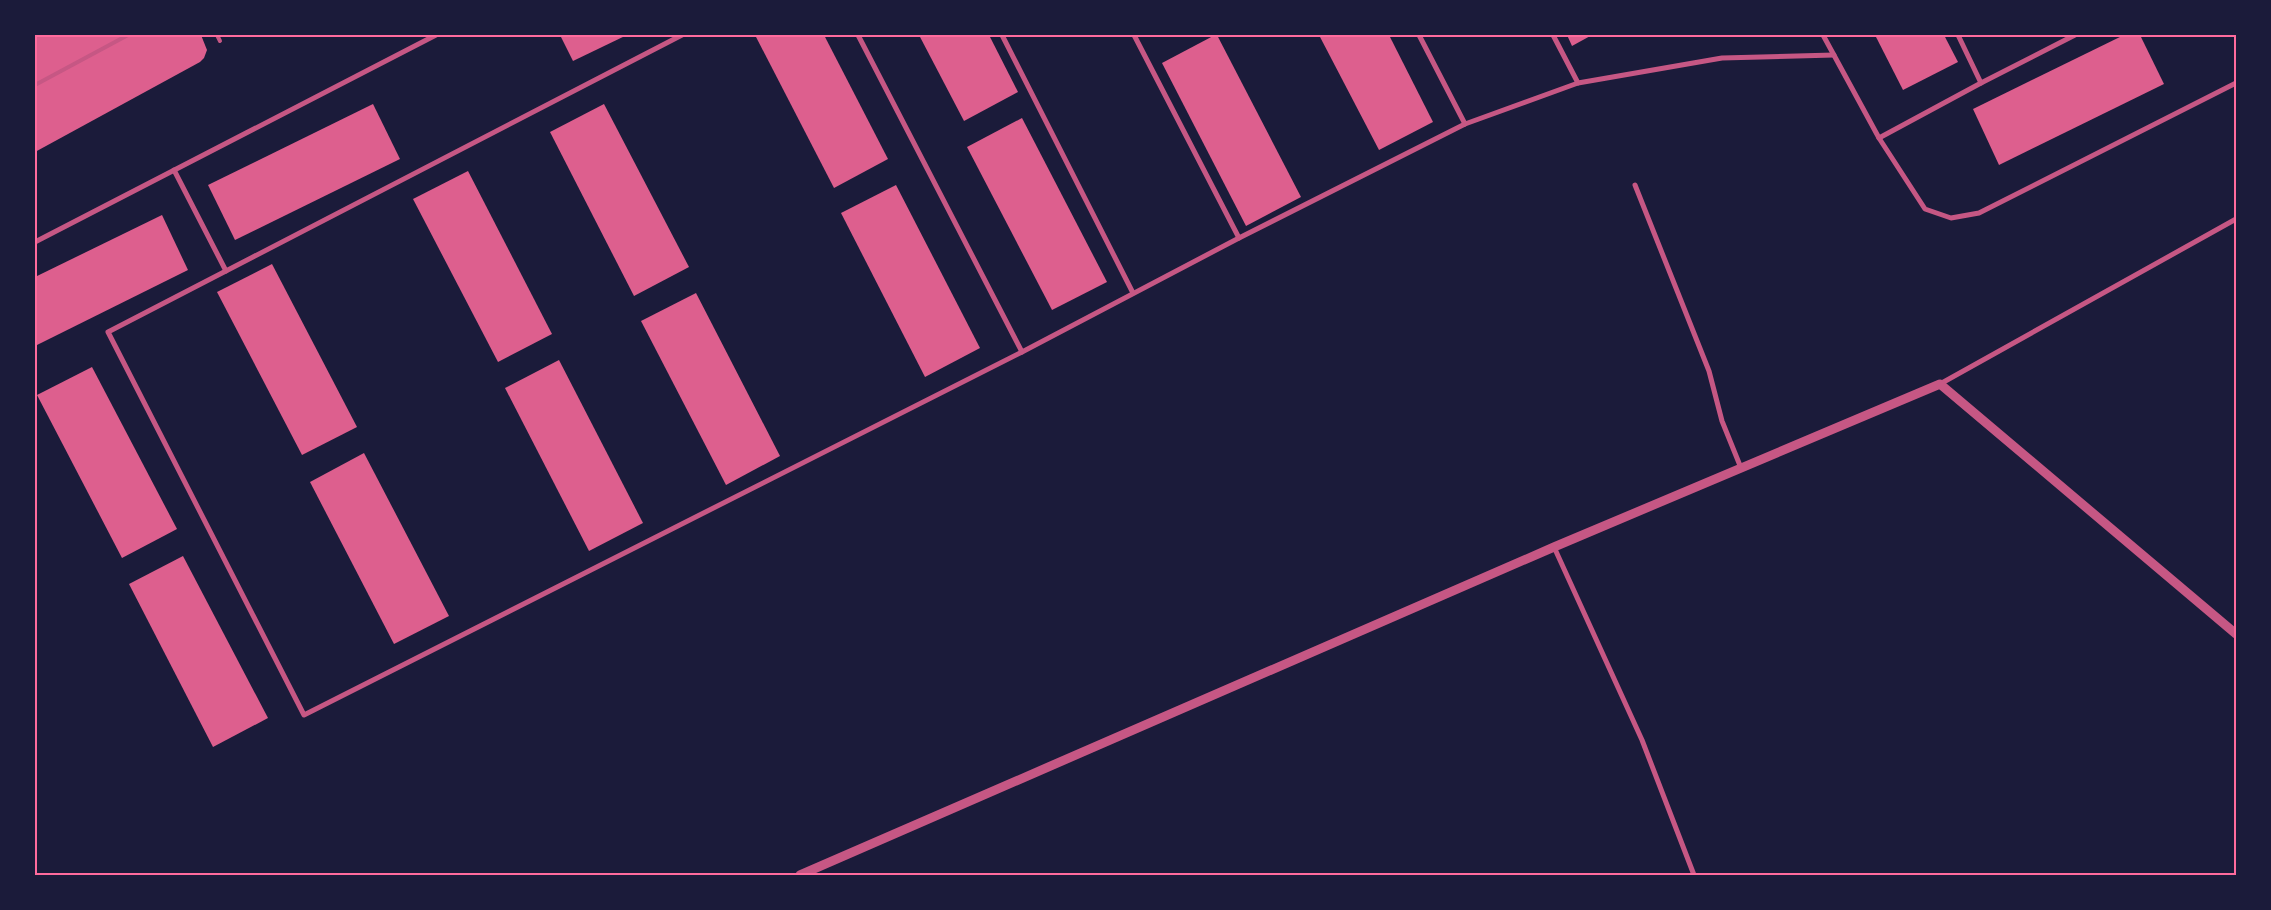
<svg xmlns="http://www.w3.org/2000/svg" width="2271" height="910" viewBox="0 0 2271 910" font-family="'PT Serif',serif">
<rect width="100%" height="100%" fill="#1b1b3a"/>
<!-- building -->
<g fill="#dd5f8e">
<polygon points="35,35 201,35 207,50 204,58 200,62 35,152"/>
<polygon points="560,35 627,35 573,61"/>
<polygon points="755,35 824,35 888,159 834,188"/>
<polygon points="919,35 989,35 1018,92 964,121"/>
<polygon points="1215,35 1217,35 1301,197 1246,226 1162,63"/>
<polygon points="1319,35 1389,35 1433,122 1379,150"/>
<polygon points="1567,35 1592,35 1572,46"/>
<polygon points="1875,35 1944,35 1958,62 1903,90"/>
<polygon points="2124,35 2140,35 2164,84 1999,165 1973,109"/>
<polygon points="373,104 400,159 235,240 208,185"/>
<polygon points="604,104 689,267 634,296 550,132"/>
<polygon points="1022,118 1107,282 1052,310 967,147"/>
<polygon points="468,171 552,334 498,362 413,199"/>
<polygon points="896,185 980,348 925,377 841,213"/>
<polygon points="162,215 188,270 35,346 35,277"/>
<polygon points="272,264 357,427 302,455 217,292"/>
<polygon points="696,293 780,456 726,485 641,321"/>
<polygon points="559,360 643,523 589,551 505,388"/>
<polygon points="92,367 177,529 122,558 37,395"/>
<polygon points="364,453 449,616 394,644 310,482"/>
<polygon points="183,556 268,718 213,747 129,584"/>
</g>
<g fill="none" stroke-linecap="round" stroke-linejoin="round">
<!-- service -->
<g stroke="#c65784" stroke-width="4">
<polyline points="217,35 220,41"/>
<polyline points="35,85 128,35"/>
</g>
<!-- minor -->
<g stroke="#c65784" stroke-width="5">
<polyline points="682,35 108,332 304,715 1022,352 1239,238 1465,124 1578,83 1722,58 1834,55"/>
<polyline points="858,35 1022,352"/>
<polyline points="1002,35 1133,293"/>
<polyline points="1134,35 1239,238"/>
<polyline points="1419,35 1465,124"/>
<polyline points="1553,35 1578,83"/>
<polyline points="1823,35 1879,138 1925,209 1951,218 1979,213 2236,83"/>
<polyline points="1958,35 1981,83"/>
<polyline points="1879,138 1981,83 2075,35"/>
<polyline points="174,170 226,271"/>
<polyline points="1635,185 1709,371 1722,421 1741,468"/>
<polyline points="35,242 436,35"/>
<polyline points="1940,384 2236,219"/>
<polyline points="1554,547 1642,740 1694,875"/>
</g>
<!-- tertiary -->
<polyline stroke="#c65784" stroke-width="9" points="800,875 1554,547 1940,384 2236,634"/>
</g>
<!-- border -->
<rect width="2271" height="910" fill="none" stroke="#1b1b3a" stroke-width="72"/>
<rect x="36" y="36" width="2199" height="838" fill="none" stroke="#ff6b9d" stroke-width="2"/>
</svg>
